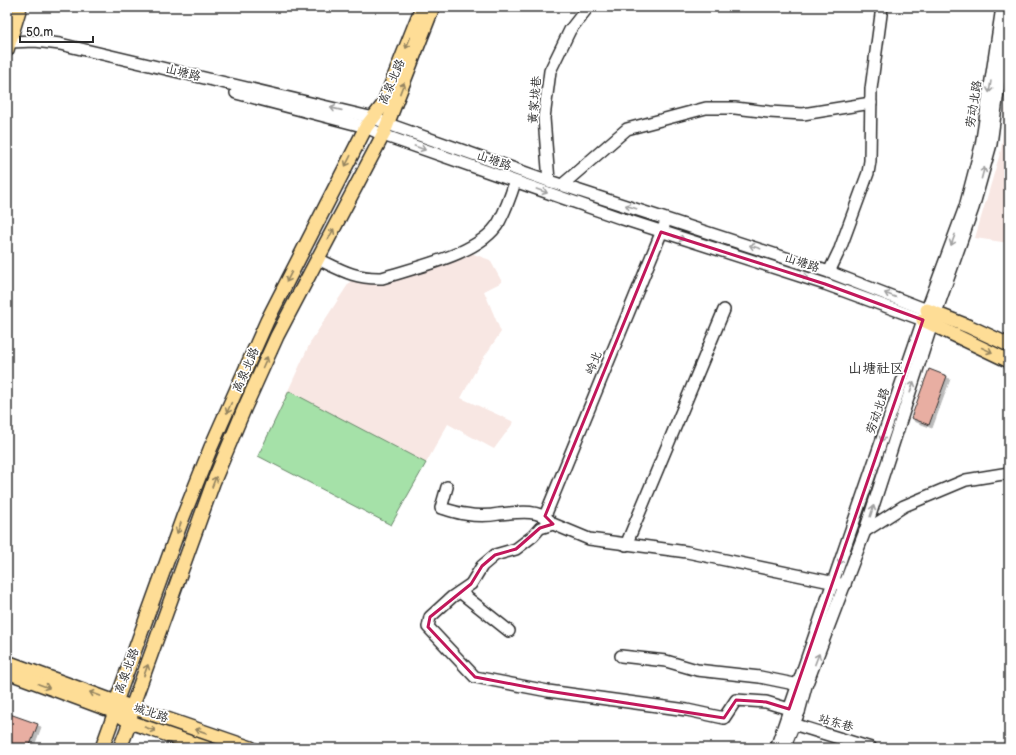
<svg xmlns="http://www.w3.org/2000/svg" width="1016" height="755" viewBox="0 0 1016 755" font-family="'Balsamiq Sans','LXGW WenKai TC',sans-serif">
<defs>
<filter id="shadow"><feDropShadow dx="3" dy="3" stdDeviation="0" flood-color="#0004"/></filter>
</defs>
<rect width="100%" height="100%" fill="#fff"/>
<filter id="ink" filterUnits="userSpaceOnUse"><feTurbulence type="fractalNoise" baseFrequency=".025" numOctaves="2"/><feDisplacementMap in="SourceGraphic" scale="8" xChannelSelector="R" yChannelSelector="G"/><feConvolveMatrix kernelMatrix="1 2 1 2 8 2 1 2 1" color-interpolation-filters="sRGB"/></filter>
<g filter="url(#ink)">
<!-- built -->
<g fill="#f8e7e3">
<polygon points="1009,81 1009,243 975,238 1001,150"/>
<polygon points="471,253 490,260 502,282 484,291 501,332 478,366 461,398 514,422 494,449 448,424 391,525 258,456 311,341 351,280 378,285 428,270 465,254"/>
</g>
<!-- green -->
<polygon fill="#a5e1a8" stroke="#68866a" points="289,391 426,463 391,525 258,456"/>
<!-- building -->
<g fill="#e8aea2" stroke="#2b2b2b" filter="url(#shadow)">
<polygon points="929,369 947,376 929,425 911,418"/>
<polygon points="7,713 38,724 29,748 7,748"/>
</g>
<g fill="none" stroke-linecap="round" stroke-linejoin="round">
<defs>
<g id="minor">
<polyline points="7,43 10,42 35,41 60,44 374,118 388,124 549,181 829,272 927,310"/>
<polyline points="236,93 366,127 383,135 620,218 825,284 923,320"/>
<polyline points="549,181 544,118 550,71 570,30 588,7"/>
<polyline points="562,185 627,129 706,108 735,108 769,112 803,114 871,103"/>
<path d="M318 259C341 270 355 279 382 278 416 267 481 254 499 222 506 209 511 195 515 182"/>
<polyline points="829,272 840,249 868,173 870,161 871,89 882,7"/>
<path d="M447 487 441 508C449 510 457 513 465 514 476 516 489 516 499 514 515 513 537 508 550 521"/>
<polyline points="545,516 664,226"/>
<polyline points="865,531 904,506 966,480 1009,473"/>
<polyline points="626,545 724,310"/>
<polyline points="460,592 509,631"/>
<polyline points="621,656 666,661 697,670 760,677 804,686"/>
<polyline points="799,712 766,702 736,700 724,718 687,710 548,691 475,677 428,627 430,617 452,597 471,584 482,566 495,555 516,549 533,536 540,528 553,524 589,539 687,552 845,585"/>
<polyline points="793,724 871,748"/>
<polyline points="776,748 923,320 965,207 981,146 1002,7"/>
<polyline points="784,748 799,712 806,686 865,531 932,324 973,208 991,144 1009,10"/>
</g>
<g id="major">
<polyline points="7,50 20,7"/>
<polyline points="927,310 970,327 1009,345"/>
<polyline points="923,320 1009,361"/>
<polyline points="7,662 116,702 132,707 251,748"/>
<polyline points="7,672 115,712 130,722 206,748"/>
<polyline points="102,748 115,712 116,702 183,517 211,447 267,321 366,127 383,105 422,7"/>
<polyline points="120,748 130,722 132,707 213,483 245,407 277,336 383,135 433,7"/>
</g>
</defs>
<!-- minor casing -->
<use href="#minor" stroke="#2b2b2b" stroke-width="14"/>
<!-- major casing -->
<use href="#major" stroke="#2b2b2b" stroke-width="16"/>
<!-- minor -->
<use href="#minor" stroke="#fff" stroke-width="11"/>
<!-- major -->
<use href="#major" stroke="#fedd96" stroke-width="13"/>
</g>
<!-- one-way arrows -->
<defs><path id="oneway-shaft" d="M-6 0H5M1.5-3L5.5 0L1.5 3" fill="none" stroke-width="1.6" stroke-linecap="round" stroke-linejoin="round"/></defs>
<g stroke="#948460">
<use href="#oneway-shaft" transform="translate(408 43) rotate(112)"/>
<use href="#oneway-shaft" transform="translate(402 88) rotate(-69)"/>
<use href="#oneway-shaft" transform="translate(348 161) rotate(117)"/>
<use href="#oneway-shaft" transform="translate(331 234) rotate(-62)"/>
<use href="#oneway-shaft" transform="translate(289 277) rotate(117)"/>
<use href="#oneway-shaft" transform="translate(987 350) rotate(25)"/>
<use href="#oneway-shaft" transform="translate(265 362) rotate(-66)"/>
<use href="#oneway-shaft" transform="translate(229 408) rotate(114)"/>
<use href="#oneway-shaft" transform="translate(214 482) rotate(-69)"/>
<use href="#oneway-shaft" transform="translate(179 528) rotate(110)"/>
<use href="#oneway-shaft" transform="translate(146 670) rotate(-70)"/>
<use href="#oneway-shaft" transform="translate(44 686) rotate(20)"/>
<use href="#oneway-shaft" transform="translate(95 694) rotate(-160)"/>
<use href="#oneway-shaft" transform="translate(150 729) rotate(19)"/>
<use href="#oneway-shaft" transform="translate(201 731) rotate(-161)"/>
</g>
<g stroke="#a0a0a0">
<use href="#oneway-shaft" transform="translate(990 87) rotate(99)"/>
<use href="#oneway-shaft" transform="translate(336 109) rotate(-167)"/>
<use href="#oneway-shaft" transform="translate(420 148) rotate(20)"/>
<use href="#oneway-shaft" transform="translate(983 173) rotate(-75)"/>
<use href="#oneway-shaft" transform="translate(542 191) rotate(20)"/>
<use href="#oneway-shaft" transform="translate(631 207) rotate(-162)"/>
<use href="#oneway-shaft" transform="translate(679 238) rotate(17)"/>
<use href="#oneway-shaft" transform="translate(953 240) rotate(110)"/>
<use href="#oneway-shaft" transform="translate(755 247) rotate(-162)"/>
<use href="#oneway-shaft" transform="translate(803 276) rotate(17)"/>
<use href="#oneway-shaft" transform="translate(890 295) rotate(-159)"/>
<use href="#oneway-shaft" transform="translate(912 387) rotate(-72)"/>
<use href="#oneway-shaft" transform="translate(883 436) rotate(109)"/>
<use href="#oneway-shaft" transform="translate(872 511) rotate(-72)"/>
<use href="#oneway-shaft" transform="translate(841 559) rotate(109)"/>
<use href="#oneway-shaft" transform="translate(817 659) rotate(-69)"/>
</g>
</g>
<!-- marked area -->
<path fill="none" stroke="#c2185b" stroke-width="3" stroke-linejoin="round" d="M661 232 825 284 923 320 789 709 766 702 736 700 724 718 548 691 475 677 428 627 430 617 471 584 482 566 495 555 516 549 540 528 553 524 545 516Z"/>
<g text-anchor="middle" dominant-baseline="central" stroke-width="3.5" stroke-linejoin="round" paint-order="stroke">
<!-- street labels -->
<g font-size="12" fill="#2b2b2b" stroke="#fff">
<text transform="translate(183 73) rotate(13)">山塘路</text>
<text transform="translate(392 82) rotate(-67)">高泉北路</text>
<text transform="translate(535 100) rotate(-85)">黄家垅巷</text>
<text transform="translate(974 104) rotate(-81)">劳动北路</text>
<text transform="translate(494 161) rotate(19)">山塘路</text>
<text transform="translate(802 263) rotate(18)">山塘路</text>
<text transform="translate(594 363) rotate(-68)">岭北</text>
<text transform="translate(246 370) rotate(-66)">高泉北路</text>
<text transform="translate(878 411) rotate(-71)">劳动北路</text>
<text transform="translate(127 671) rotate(-70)">高泉北路</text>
<text transform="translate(151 713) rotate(19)">城北路</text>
<text transform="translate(836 723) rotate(16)">站东巷</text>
</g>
<!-- quarter labels -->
<g font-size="14" fill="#2b2b2b" stroke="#fff">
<text x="876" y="368">山塘社区</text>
</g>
</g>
<!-- margin -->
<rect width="1016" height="755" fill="none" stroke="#fff" stroke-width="24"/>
<rect x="12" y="12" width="992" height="731" fill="none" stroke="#2b2b2b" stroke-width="1.5" filter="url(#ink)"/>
<!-- scale -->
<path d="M20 36v6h73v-6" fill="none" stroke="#2b2b2b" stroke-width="2"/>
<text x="26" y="36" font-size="12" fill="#2b2b2b" stroke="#ffffff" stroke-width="3" paint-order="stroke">50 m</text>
</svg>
